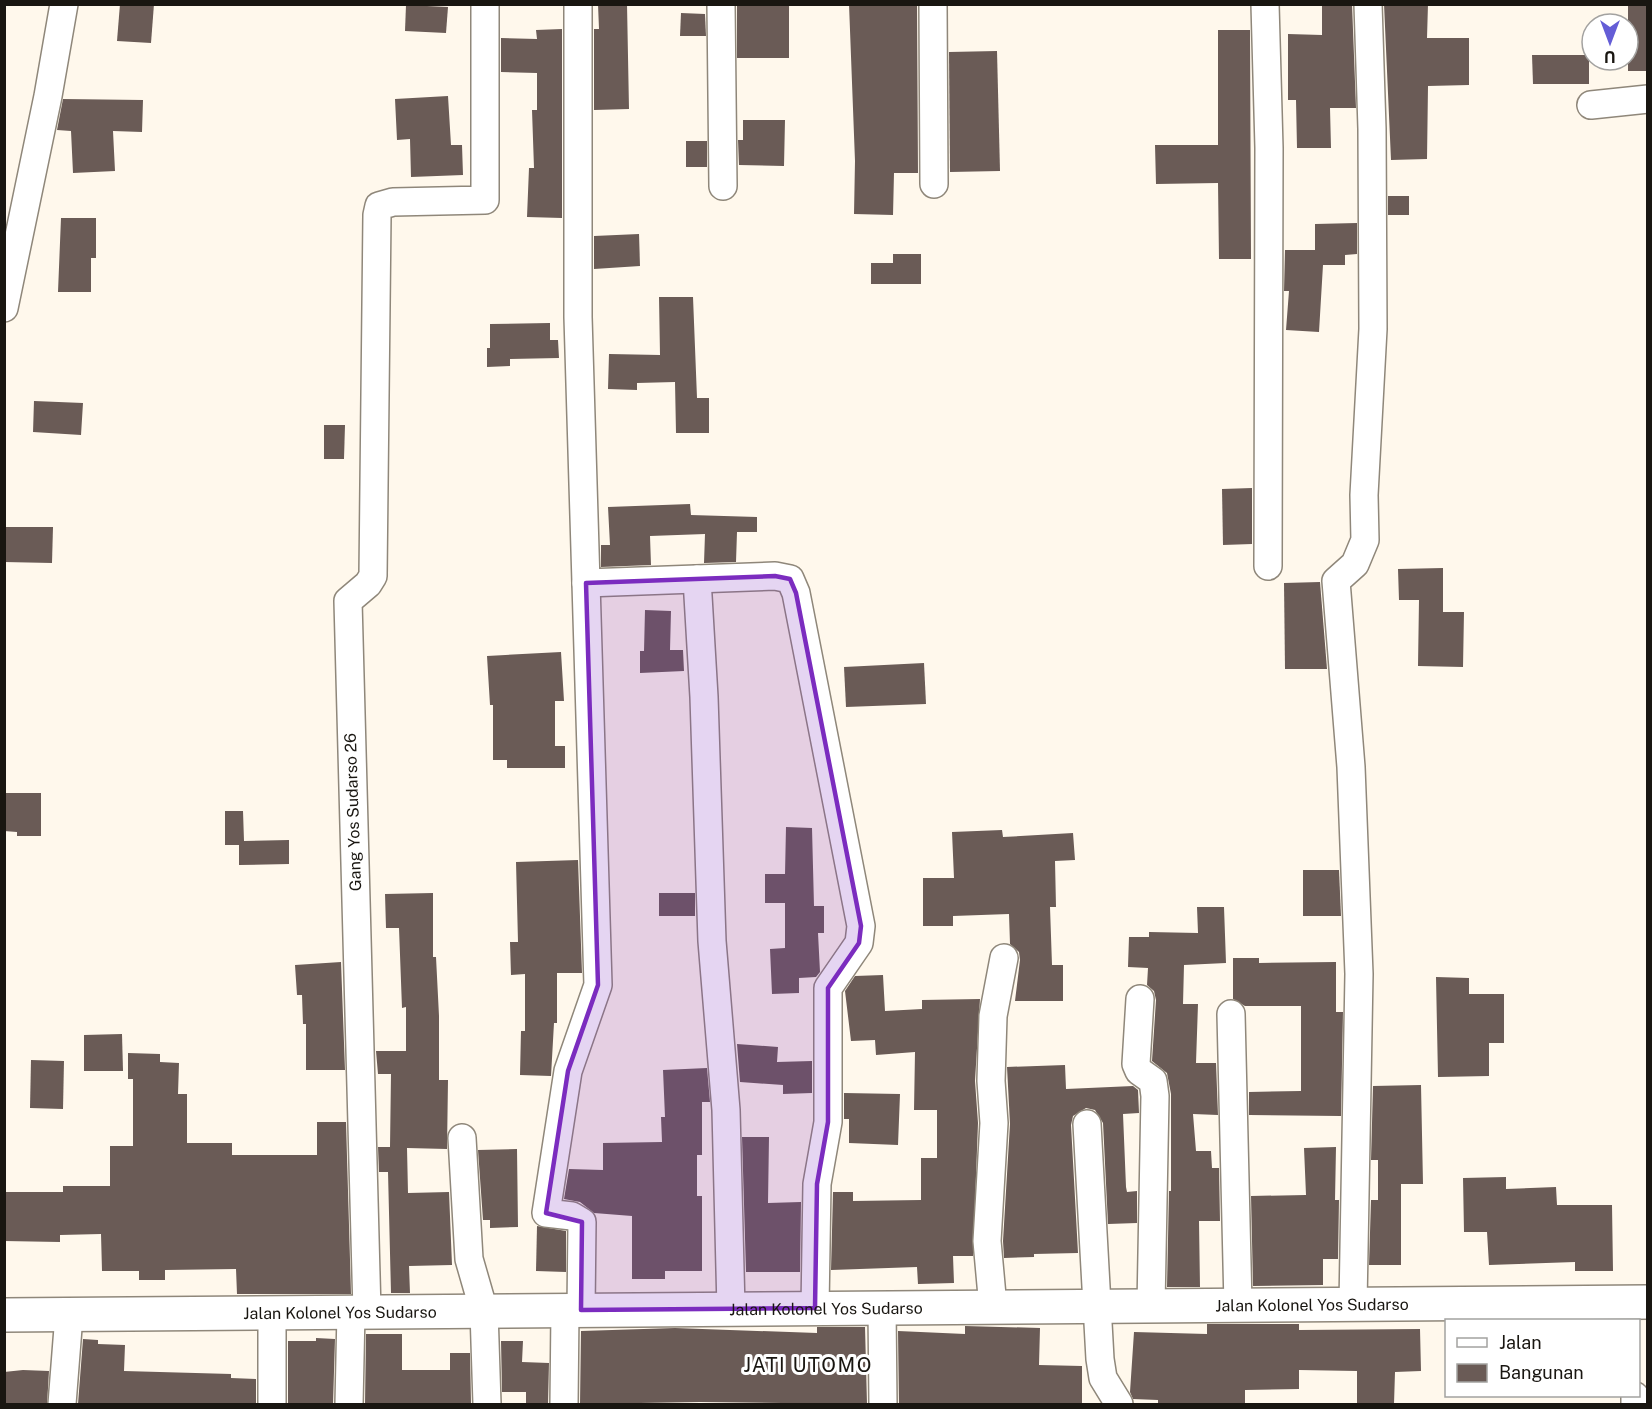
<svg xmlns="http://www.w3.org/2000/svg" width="1652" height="1409" viewBox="0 0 1652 1409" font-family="'Public Sans',sans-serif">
<rect width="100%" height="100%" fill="#fff8ec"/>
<!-- building -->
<g fill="#6a5b56">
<polygon points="120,4 154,4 151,43 117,41"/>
<polygon points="598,4 627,4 629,109 594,110 594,29 599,29"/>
<rect x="737" y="4" width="52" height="54"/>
<polygon points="849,4 917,4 918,173 894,173 893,215 854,214 855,161"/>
<polygon points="1322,4 1352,4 1356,108 1330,108 1331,148 1297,148 1296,100 1288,100 1288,34 1322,35"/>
<polygon points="1384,4 1428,4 1427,38 1469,38 1469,85 1428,86 1427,159 1391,160"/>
<rect x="1628" y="4" width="19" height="67"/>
<polygon points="406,5 448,7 446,33 405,31"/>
<polygon points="681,13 705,14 706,36 680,36"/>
<polygon points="562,29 562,218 527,217 529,168 534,168 532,110 537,110 537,73 501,72 501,38 537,39 536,30"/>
<polygon points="1218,30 1250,30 1251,259 1219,259 1218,183 1156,184 1155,145 1218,145"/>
<polygon points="997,51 1000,171 950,172 949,52"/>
<polygon points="1532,55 1589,55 1589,84 1533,84"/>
<polygon points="448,96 451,145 462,145 463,175 411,177 410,139 397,140 395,99"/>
<polygon points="63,99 143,100 142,132 113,131 115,171 73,173 71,131 57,130"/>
<polygon points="743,120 785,120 784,166 739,165 738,140 743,140"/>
<rect x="686" y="141" width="21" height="26"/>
<rect x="1388" y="196" width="21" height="19"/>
<polygon points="61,218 96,218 96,258 91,258 91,292 58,292"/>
<polygon points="1357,223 1357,254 1345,255 1345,265 1323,265 1319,332 1286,330 1289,291 1284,291 1285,250 1315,250 1315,224"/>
<polygon points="639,234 640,266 594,269 594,236"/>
<polygon points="893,254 921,254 921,284 871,284 871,263 893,263"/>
<polygon points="659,297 693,297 697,398 709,398 709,433 676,433 675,382 637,383 637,390 608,389 609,354 660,355"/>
<polygon points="550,323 550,340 558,340 559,358 510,359 510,366 487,367 487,348 490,348 490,324"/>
<polygon points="34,401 83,403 81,435 33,432"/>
<polygon points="324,425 345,425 344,459 324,459"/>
<polygon points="1252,488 1252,544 1223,545 1222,489"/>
<polygon points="690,504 691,515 757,517 757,532 737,532 736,562 704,563 705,534 650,536 651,565 601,567 601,545 610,545 608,507"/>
<polygon points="4,527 53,527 52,563 4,562"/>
<polygon points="1443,568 1443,612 1464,612 1463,667 1418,666 1419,600 1399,600 1398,569"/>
<polygon points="1320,582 1327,669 1285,669 1284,583"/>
<polygon points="645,610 671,611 670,650 683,650 684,671 640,673 640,651 644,651"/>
<polygon points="561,652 564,701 555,701 555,746 565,746 565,768 507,768 507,760 493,760 493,705 490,705 487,656"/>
<polygon points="924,663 926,704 846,707 844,667"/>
<polygon points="4,793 41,793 41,836 17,836 17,832 4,831"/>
<polygon points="225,811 243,811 244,841 289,840 289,864 239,865 239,845 225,845"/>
<polygon points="786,827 812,828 814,906 824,906 824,933 818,933 820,972 816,977 799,978 799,993 772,994 770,949 785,948 785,903 765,903 765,874 785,874"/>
<polygon points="1002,830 1003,837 1073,833 1075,860 1055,861 1056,907 1050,907 1052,965 1063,965 1063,1001 1015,1001 1020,960 1019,952 1010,944 1009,914 953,916 953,926 923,926 923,878 954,878 952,832"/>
<polygon points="578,860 582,973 557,973 557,1023 554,1023 551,1076 520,1075 521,1031 525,1031 525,974 511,975 510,942 518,942 516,862"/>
<polygon points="1303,870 1339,870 1341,916 1303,916"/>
<polygon points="433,893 433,957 436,957 439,1016 439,1080 448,1080 447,1149 407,1148 408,1193 449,1192 452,1265 409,1266 410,1293 391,1293 388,1172 379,1172 378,1147 390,1147 391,1074 378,1074 376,1051 406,1051 406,1007 402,1008 399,928 386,928 385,894"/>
<rect x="659" y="893" width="36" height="23"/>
<polygon points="1197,907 1224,907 1226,963 1184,965 1183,1004 1198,1004 1196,1063 1216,1063 1218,1115 1193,1114 1196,1151 1211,1151 1212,1168 1219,1168 1220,1221 1199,1221 1200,1287 1167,1287 1169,1191 1171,1191 1171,1094 1167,1073 1152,1061 1156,1000 1154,991 1147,985 1148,968 1128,967 1129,937 1149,937 1149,932 1198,933"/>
<polygon points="1233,958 1259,958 1259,963 1336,962 1336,1012 1343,1012 1341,1116 1249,1115 1249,1092 1301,1091 1301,1006 1245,1006 1233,999"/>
<polygon points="341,962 345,1070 306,1070 306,1024 303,1024 302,995 297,995 295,965"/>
<polygon points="883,975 885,1011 922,1009 922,1000 980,999 975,1081 978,1123 973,1256 953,1256 954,1283 918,1284 917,1267 831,1270 833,1192 853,1192 853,1201 921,1200 921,1158 937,1158 937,1110 914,1110 915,1052 876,1055 875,1040 851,1041 845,991 855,976"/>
<polygon points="1436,977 1469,978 1469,994 1504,994 1504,1043 1489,1043 1489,1076 1438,1077"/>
<polygon points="122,1034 123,1071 84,1071 84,1035"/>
<polygon points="737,1044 778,1047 777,1062 812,1061 812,1093 783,1094 783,1085 740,1082"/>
<polygon points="128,1053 160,1054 160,1062 179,1063 178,1094 187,1094 187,1143 232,1143 232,1155 317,1155 317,1122 346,1122 351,1294 237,1294 236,1269 165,1270 165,1280 139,1280 139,1271 102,1271 101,1234 60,1235 60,1242 4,1241 4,1192 63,1192 63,1186 110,1186 110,1146 133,1146 133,1079 128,1079"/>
<polygon points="31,1060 64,1061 63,1109 30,1108"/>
<polygon points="1065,1065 1066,1089 1133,1086 1138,1090 1139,1113 1123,1114 1126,1187 1127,1192 1137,1191 1137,1223 1108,1224 1103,1123 1095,1110 1086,1108 1073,1116 1071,1125 1078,1253 1034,1254 1034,1257 1004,1258 1003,1241 1010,1124 1007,1067"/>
<polygon points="707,1068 710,1102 702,1102 702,1155 697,1155 697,1196 702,1196 702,1271 665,1271 665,1279 632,1279 632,1216 594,1213 580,1202 564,1199 569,1169 603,1170 603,1143 662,1142 661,1117 665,1117 663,1070"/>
<polygon points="1421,1085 1423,1184 1401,1184 1401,1265 1369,1265 1371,1200 1378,1200 1378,1160 1371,1160 1373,1086"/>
<polygon points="844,1093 900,1094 898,1145 849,1143 849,1119 844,1119"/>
<polygon points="742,1137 769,1137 768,1203 801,1202 800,1272 746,1272"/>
<polygon points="1336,1147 1335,1200 1339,1200 1338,1259 1323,1259 1323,1285 1253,1286 1251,1196 1306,1195 1304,1148"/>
<polygon points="517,1149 518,1227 490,1228 490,1220 483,1220 478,1150"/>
<polygon points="1506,1177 1506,1189 1556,1187 1557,1205 1612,1205 1613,1271 1575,1271 1575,1262 1489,1265 1487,1232 1464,1232 1463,1178"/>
<polygon points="537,1226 566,1231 566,1272 536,1271"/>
<polygon points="1207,1324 1299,1324 1299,1330 1420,1329 1421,1371 1395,1372 1394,1404 1357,1404 1357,1371 1299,1370 1299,1389 1245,1390 1245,1404 1158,1404 1158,1400 1133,1399 1130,1392 1134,1332 1207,1334"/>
<polygon points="965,1326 1040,1328 1039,1365 1082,1366 1082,1404 899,1404 898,1331 965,1334"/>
<polygon points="817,1327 865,1327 867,1404 700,1402 580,1404 581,1331 675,1328 817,1333"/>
<polygon points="366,1334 402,1334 402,1370 450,1370 450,1353 470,1353 471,1404 365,1404"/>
<polygon points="316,1338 335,1339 333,1404 288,1404 288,1341 316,1341"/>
<polygon points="83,1339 98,1340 98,1344 125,1345 124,1371 231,1374 231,1378 256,1379 256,1404 78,1404"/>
<polygon points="501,1341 523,1341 522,1362 549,1363 548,1404 526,1404 526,1392 502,1392"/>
<polygon points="23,1370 49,1371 47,1404 4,1404 4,1372"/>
</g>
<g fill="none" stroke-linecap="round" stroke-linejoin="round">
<defs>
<g id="minor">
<polyline points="578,4 578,317 586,583 775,576 790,579 796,593 861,926 859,943 828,988 828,1122 817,1184 815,1308"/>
<polyline points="721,4 723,186"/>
<polyline points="933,4 934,184"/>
<polyline points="1265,4 1269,148 1268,566"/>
<polyline points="1591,105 1648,99"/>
<polyline points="4,308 48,96 64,4"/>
<polyline points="697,579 704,697 712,941 726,1110 731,1309"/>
<polyline points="1140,999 1136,1064 1139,1071 1153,1081 1155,1096 1151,1306"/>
<polyline points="1231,1014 1238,1305"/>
<polyline points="1087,1124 1100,1359 1103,1378 1119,1404"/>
<polyline points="462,1138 469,1259 484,1311 487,1404"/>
<polyline points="1353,1304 1359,974 1351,767 1336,581 1355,564 1365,540 1364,495 1373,329 1372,129 1368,4"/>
<polyline points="993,1307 987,1241 994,1123 991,1081 993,1016 1004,958"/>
<polyline points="882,1308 883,1404"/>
<polyline points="581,1310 582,1222 572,1216 546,1213 568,1071 598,985 586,583"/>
<polyline points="367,1312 348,601 368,584 373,576 377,215 379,206 393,202 485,200 485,4"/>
<polyline points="272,1313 272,1404"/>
<polyline points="1635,1396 1635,1404"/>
<polyline points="62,1404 69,1315"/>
<polyline points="349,1404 351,1312"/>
<polyline points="564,1404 565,1311"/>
</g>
<g id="tertiary">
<path id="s1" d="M4 1315 1648 1302"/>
</g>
</defs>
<!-- minor casing -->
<use href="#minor" stroke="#8f877a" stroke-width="30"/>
<!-- tertiary casing -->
<use href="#tertiary" stroke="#8f877a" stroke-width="36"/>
<!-- minor -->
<use href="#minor" stroke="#fff" stroke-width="27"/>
<!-- tertiary -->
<use href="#tertiary" stroke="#fff" stroke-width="33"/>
</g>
<!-- marked area -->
<path fill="#7b2cbf" fill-opacity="0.2" stroke="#7b2cbf" stroke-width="4.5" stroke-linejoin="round" d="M775 576 790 579 796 593 861 926 859 943 828 988V1122L817 1184 815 1308 581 1310 582 1222 546 1213 568 1071 598 985 586 583Z"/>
<g text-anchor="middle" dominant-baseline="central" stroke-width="6" stroke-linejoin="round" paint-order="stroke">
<!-- street labels -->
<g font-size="16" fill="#191611" stroke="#fff">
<text transform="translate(353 812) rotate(-92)">Gang Yos Sudarso 26</text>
<text stroke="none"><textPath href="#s1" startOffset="1308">Jalan Kolonel Yos Sudarso</textPath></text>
<text stroke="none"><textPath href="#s1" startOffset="822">Jalan Kolonel Yos Sudarso</textPath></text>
<text stroke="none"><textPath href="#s1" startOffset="336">Jalan Kolonel Yos Sudarso</textPath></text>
</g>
<!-- quarter labels -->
<g font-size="20" letter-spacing="1.5" fill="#191611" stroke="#fff">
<text x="808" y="1365">JATI UTOMO</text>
</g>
</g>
<!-- border -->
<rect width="1652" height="1409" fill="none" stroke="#191611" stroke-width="12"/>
<!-- legend -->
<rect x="1445" y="1319" width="195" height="78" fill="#ffffff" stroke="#a3a2a0" stroke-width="1.5"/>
<rect x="1457" y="1338" width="30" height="9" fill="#ffffff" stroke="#a3a2a0" stroke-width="1.5"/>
<text x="1499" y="1349" font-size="18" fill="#191611">Jalan</text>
<rect x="1457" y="1364" width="30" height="18" fill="#6a5b56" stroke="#a3a2a0" stroke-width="1.5"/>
<text x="1499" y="1379" font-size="18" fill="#191611">Bangunan</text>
<!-- north arrow -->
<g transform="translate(1610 42) rotate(180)"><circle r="28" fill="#ffffff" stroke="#a3a2a0" stroke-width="1.5"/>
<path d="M0-4.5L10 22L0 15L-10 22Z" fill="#645dd6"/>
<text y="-9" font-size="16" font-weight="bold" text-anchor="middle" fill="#191611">U</text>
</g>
</svg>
